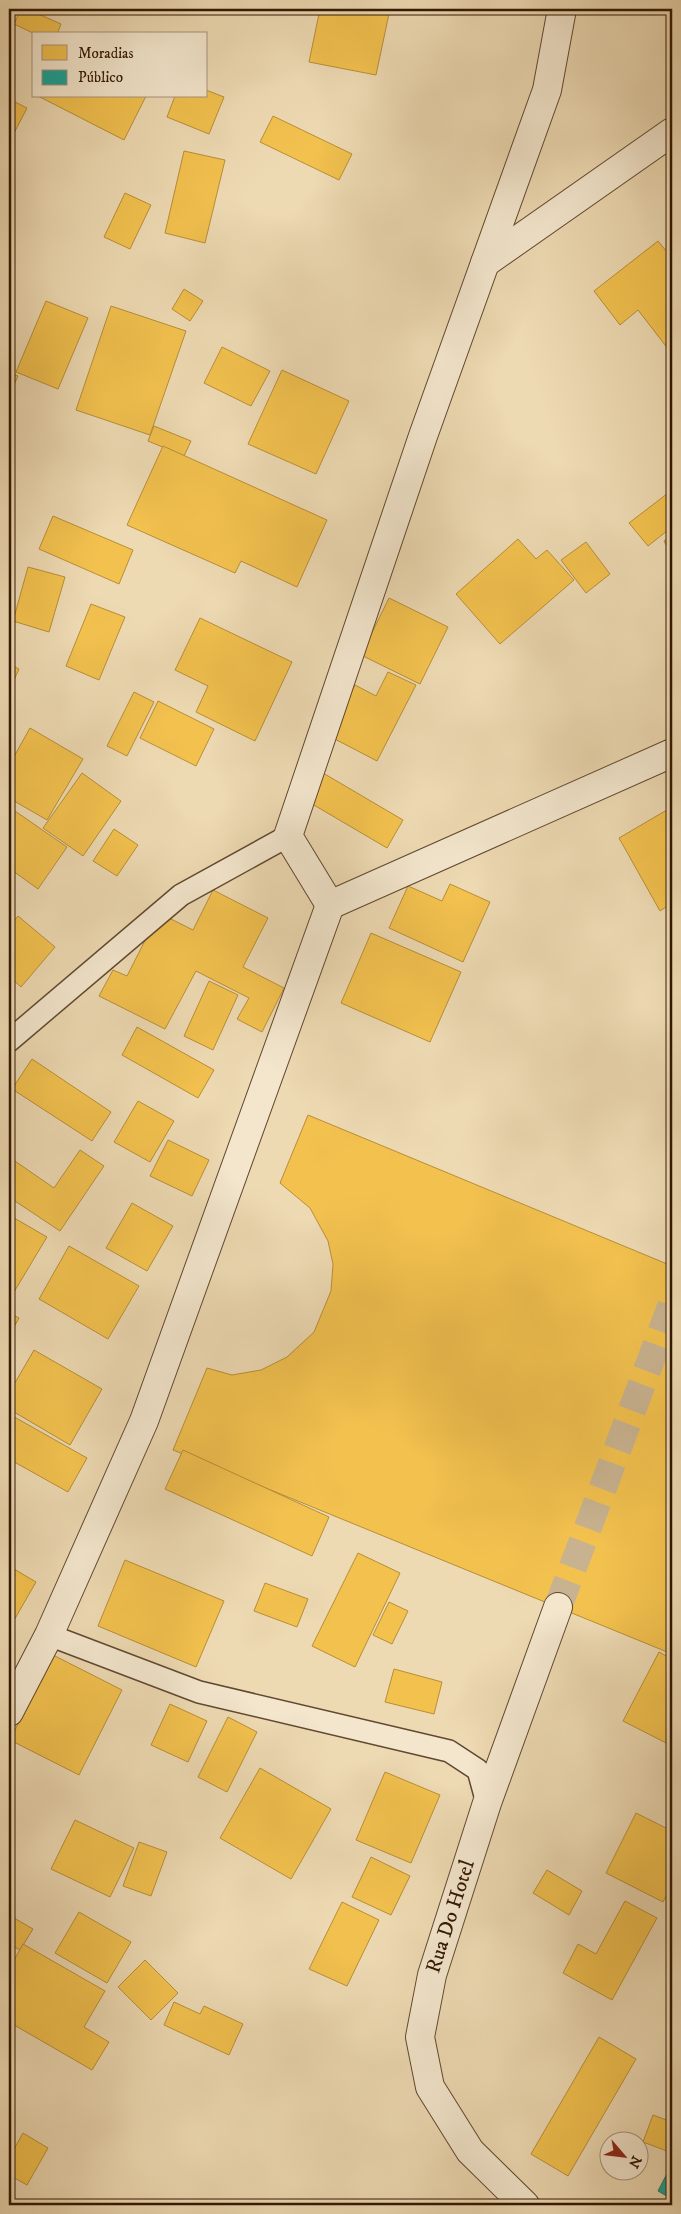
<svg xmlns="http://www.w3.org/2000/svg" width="681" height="2214" viewBox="0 0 681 2214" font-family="'IM FELL DW Pica',serif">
<rect width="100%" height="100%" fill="#edd9b2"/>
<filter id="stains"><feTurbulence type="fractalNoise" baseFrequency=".004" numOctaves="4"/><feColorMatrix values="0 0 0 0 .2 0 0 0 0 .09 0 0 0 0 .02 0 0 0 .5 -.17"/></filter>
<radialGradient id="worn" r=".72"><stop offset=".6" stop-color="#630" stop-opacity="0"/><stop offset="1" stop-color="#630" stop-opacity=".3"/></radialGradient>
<!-- homes -->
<g fill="#f2c14e" stroke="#b88e38">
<polygon points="21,9 27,9 61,24 57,34 35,34 14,24"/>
<polygon points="320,9 390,9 376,75 309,62"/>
<polygon points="206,90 224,97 209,134 167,117 175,96 206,96"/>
<polygon points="38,96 146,96 124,140"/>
<polygon points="9,99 27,108 12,137 9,135"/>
<polygon points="273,116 352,154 339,180 260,142"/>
<polygon points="184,151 225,160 205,243 165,233"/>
<polygon points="125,193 151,205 130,249 104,237"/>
<polygon points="658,241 672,258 672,354 638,310 620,325 594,291"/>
<polygon points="184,289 203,301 190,321 172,309"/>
<polygon points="46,301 88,318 58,389 16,372"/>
<polygon points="111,306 186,331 150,435 76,410"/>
<polygon points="222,347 270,371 251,406 204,383"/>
<polygon points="282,370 349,401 316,474 248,444"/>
<polygon points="9,372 18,376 9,396"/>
<polygon points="154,426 191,441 184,456 148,441"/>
<polygon points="163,446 327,520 297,587 241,561 235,573 127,525"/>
<polygon points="672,490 672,527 648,546 629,523"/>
<polygon points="53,516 133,550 119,584 39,549"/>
<polygon points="672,536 672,556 664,541"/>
<polygon points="518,539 536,559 547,550 574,580 500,644 456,594"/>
<polygon points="586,542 610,574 586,593 561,560"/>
<polygon points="28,567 65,577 49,632 13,621"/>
<polygon points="389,598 448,627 420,684 361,655"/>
<polygon points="91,604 125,617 99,680 66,666"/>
<polygon points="200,618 292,662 255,741 196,712 208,686 175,670"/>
<polygon points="9,664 19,669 9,691"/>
<polygon points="388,672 416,685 377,761 329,736 355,685 376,696"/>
<polygon points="134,692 154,702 127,756 107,746"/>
<polygon points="158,701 214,729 196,766 140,738"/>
<polygon points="30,728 83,759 47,820 9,798 9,760 11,762"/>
<polygon points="82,773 121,801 83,856 43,828"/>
<polygon points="323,773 403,820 387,848 307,801"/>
<polygon points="672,807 672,903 660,911 619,838"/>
<polygon points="15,811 67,847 38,889 9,868 9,820"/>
<polygon points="114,829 138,845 117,876 93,861"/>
<polygon points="450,884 490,902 463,962 389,928 408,886 442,901"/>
<polygon points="213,890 268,918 243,967 284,988 262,1032 237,1019 249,998 196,971 165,1029 99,996 113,970 127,976 159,913 193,930"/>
<polygon points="18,916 55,947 21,987 9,976 9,927"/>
<polygon points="371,933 461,972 430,1042 341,1003"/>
<polygon points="209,981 238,995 213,1050 184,1036"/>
<polygon points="137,1027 214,1070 198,1098 122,1055"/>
<polygon points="32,1059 111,1112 92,1141 12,1089"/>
<polygon points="138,1101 174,1121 150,1162 114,1142"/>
<polygon points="308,1115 672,1266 672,1654 173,1450 207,1368 232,1375 261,1370 287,1357 314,1332 331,1291 333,1264 328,1241 310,1208 280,1183"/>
<polygon points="168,1140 209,1160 192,1196 150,1176"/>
<polygon points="80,1150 104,1166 60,1231 9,1197 9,1157 54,1188"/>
<polygon points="132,1203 173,1226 147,1271 106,1248"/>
<polygon points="9,1215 47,1237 14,1292 9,1289"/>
<polygon points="69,1246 139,1286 108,1339 39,1299"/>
<polygon points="9,1313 19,1318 9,1336"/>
<polygon points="34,1350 102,1389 70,1445 9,1409 9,1393"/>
<polygon points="9,1414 87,1458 68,1492 9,1459"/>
<polygon points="183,1450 329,1517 312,1556 165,1489"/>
<polygon points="358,1553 400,1573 355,1667 312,1646"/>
<polygon points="125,1560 224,1601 196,1667 98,1626"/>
<polygon points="9,1566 36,1582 9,1629"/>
<polygon points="265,1583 308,1599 297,1627 254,1611"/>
<polygon points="389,1602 408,1611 392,1644 373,1635"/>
<polygon points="659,1652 672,1659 672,1746 623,1721"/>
<polygon points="53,1655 122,1690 79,1775 10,1740"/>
<polygon points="394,1669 442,1682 434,1714 385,1702"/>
<polygon points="170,1704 207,1721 188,1762 151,1745"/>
<polygon points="228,1717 257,1732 227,1792 198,1777"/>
<polygon points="260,1768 331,1809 291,1879 220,1838"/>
<polygon points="385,1772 440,1795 411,1863 356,1840"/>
<polygon points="636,1813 672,1831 672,1884 663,1902 606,1873"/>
<polygon points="75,1820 134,1848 110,1897 51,1869"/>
<polygon points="139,1842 167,1852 151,1896 123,1886"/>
<polygon points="371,1857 410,1876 391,1915 352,1897"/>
<polygon points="547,1870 582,1891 569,1915 533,1893"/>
<polygon points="625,1901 657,1918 612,2000 563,1973 578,1944 596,1954"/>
<polygon points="342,1902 379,1920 347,1986 309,1969"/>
<polygon points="79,1912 131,1942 107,1983 55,1953"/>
<polygon points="9,1915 33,1929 20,1950 9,1944"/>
<polygon points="23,1944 105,1991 84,2027 109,2042 92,2070 9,2022 9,1969"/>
<polygon points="145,1960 178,1993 151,2020 118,1987"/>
<polygon points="174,2002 200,2014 204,2006 243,2024 229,2055 164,2025"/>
<polygon points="599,2037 636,2059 568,2176 531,2154"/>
<polygon points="653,2115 672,2122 672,2153 643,2142"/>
<polygon points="23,2133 48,2148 27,2185 9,2175 9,2158"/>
</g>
<!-- public -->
<polygon fill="#17a398" stroke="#1f796b" points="672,2164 672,2199 658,2191"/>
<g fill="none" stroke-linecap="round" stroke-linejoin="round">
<!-- street-tunnel -->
<polyline stroke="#c8b28f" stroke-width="28" stroke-dasharray="28 14" stroke-linecap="butt" points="558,1607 672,1304"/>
<defs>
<g id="lane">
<polyline points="9,1041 181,895 288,836"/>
<polyline points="49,1635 199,1692 449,1751 478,1770 487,1803"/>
</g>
<g id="street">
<polyline points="485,263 672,132"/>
<polyline points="330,905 288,836 423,436 547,90 562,9"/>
<polyline points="9,1712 49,1635 144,1421 330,905 672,753"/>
<path id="s1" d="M525 2205 470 2151 430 2087 420 2037 432 1975 487 1803 558 1607"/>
</g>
</defs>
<!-- lane casing -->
<use href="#lane" stroke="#61482f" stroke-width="24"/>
<!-- street casing -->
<use href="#street" stroke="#61482f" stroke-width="30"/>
<!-- lane -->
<use href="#lane" stroke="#f3e6cd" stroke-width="21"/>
<!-- street -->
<use href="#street" stroke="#f3e6cd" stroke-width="28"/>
</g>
<g text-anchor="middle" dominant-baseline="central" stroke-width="5" stroke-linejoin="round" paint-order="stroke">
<!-- street labels -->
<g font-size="21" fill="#321803" stroke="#f3e6cd">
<text stroke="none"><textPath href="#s1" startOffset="328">Rua Do Hotel</textPath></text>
</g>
</g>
<!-- margin -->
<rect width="681" height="2214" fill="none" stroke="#edd9b2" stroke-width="30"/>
<rect x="10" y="10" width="661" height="2194" fill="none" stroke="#321803" stroke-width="2.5"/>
<rect x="15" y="15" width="651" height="2184" fill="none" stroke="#321803"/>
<!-- legend -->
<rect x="32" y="32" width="175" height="65" fill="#f3e6cd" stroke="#a6947c"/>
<rect x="42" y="45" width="25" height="15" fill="#f2c14e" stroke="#a6947c"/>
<text x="78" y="58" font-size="15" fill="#321803">Moradias</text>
<rect x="42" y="70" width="25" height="15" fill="#17a398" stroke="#a6947c"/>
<text x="78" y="82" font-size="15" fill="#321803">Público</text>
<!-- north arrow -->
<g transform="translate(624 2156) rotate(118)"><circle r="24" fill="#f3e6cd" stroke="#a6947c"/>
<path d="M0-4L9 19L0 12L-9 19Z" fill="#8f2418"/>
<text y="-8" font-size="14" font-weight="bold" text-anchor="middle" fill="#321803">N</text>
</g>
<rect width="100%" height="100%" filter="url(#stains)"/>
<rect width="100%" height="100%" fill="url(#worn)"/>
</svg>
